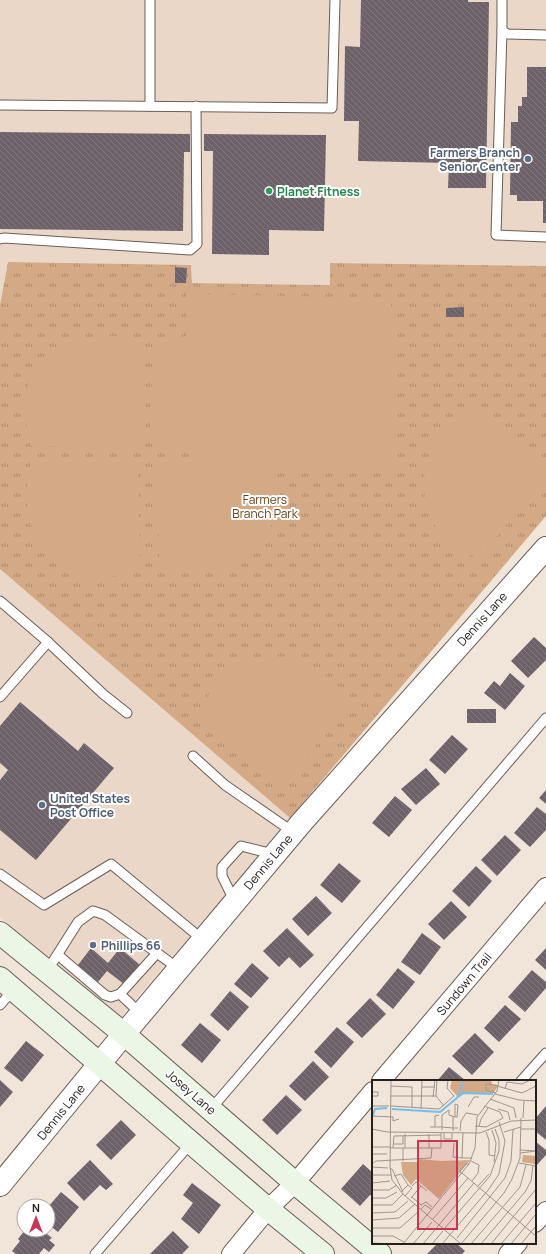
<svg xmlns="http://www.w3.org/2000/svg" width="546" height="1254" viewBox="0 0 546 1254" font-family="Manrope,sans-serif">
<defs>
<pattern id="park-tufts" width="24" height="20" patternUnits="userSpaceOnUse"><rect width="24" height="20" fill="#d4aa86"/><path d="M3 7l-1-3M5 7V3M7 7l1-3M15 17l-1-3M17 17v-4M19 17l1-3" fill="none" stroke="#ac8a6d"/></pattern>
<pattern id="building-back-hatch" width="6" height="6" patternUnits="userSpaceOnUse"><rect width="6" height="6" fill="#6d616a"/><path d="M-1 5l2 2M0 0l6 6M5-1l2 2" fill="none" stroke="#81787e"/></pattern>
</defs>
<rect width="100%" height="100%" fill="#f1e4d9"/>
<!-- built -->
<g fill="#ebd7c8">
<polygon points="0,0 546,0 546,266 330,263 330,285 192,283 191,265 8,262 0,305"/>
<polygon points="0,569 290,818 121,1017 0,917"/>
</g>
<!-- park -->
<polygon fill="url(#park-tufts)" points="8,262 191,265 192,283 330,285 330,263 546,266 546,516 290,818 0,569 0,305"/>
<!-- pitch -->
<g fill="#d4aa86">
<path d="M186 294 391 298 397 471 273 467C276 478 279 488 279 500 278 512 273 525 266 534 242 570 201 578 160 571L156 466 161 463 189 464V453C171 452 159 457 150 436L153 342 187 336Z"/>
<path d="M117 336 140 341 142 444 140 447 137 449 131 448 31 446C21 408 20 376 55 352 62 347 69 342 77 340 90 336 103 336 117 336Z"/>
<path d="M470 404 546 467V481L477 558C465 553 454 548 445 539 427 521 419 488 427 462 433 440 452 418 470 404Z"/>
<path d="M135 461 138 462 140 466 138 472 140 569C122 576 95 582 76 575 70 573 64 568 58 564 27 539 21 500 31 463Z"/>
<path d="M269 656C278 657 287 656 296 659 318 665 335 684 351 699L288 782 285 784 281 783 202 713C204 698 220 675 232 666 243 660 257 657 269 656Z"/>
</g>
<!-- building -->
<g fill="url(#building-back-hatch)">
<polygon points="361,0 468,0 468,2 489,2 486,188 448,188 449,163 358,161 359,121 344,121 345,46 360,47"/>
<polygon points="527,67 546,67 546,223 543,223 543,201 517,201 517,195 510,195 511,122 518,122 518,106 522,106 522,97 527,97"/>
<polygon points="0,132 190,134 190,152 184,152 183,231 0,229"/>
<polygon points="204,134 326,135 324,231 269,230 269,255 212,254 213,151 204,151"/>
<polygon points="175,267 187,268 186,283 175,283"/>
<polygon points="464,307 464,317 446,317 446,308"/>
<polygon points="534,637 546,648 546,660 528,678 511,661"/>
<polygon points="510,673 525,686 505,710 484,693 494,681 500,686"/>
<polygon points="20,702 78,751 84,743 114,768 36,860 0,830 0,780 8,770 0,763 0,726"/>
<rect x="467" y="709" width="29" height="14"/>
<polygon points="452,735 468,749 445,774 429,760"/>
<polygon points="426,768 440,784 416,805 401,789"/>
<polygon points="546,790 546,804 539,798"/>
<polygon points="395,796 412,810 389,837 372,823"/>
<polygon points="537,807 546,814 546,830 530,847 514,833"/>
<polygon points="505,835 521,850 497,876 481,860"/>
<polygon points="339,863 361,881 342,903 320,885"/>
<polygon points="476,866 492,881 469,907 452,891"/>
<polygon points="316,896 332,913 308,936 292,919"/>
<polygon points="451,901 467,917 444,940 428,924"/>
<polygon points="287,928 314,955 300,968 289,957 279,967 263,951"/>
<polygon points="422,933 441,947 420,975 401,962"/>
<polygon points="91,948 108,963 120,948 140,965 124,984 107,971 98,982 78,965"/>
<polygon points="546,948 546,970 535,960"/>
<polygon points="252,963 269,978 251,998 234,984"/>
<polygon points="398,968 415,982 393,1009 376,995"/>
<polygon points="532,970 546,982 546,988 525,1012 508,997"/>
<polygon points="230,991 249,1007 228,1031 210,1015"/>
<polygon points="370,998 386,1014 362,1038 346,1023"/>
<polygon points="505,1005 521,1019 499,1042 484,1028"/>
<polygon points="200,1023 221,1040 202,1063 181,1045"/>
<polygon points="337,1027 354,1042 331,1068 314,1052"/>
<polygon points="475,1033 494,1052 472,1075 452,1056"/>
<polygon points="26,1041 44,1055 22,1082 4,1068"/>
<polygon points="313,1061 329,1077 305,1101 289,1086"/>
<polygon points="449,1067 466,1081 437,1081"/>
<polygon points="0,1080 13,1092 0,1107"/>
<polygon points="286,1095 302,1110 277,1135 262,1120"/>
<polygon points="546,1106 546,1140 535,1131 535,1119"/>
<polygon points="121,1120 136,1135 111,1160 96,1145"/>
<polygon points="535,1141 546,1150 546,1155 535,1167"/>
<polygon points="90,1160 113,1184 106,1190 100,1185 84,1201 67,1183"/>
<polygon points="363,1164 373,1173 373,1195 372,1196 370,1195 360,1206 341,1189"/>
<polygon points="192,1183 221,1205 199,1234 181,1219 193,1203 183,1195"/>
<polygon points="61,1192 79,1207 58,1232 48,1224 48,1207"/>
<polygon points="25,1230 42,1230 52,1238 49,1240 55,1245 49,1252 44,1248 39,1254 16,1254 12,1251 20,1241 18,1239"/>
<polygon points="173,1231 189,1247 182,1254 150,1254"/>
<polygon points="438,1243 456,1243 465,1251 462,1254 427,1254"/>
</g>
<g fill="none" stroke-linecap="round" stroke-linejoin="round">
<defs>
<g id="service">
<polyline points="502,0 502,30 507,34 546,35"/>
<polyline points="502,30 496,235 546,237"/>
<polyline points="0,105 332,108 335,0"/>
<polyline points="150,106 150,0"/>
<polyline points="0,239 4,238 190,250 197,244 196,106"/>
<polyline points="0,601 48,642"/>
<polyline points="0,697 48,642 103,694 127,713"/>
<polyline points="193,756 225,785 293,832"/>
<polyline points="0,874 44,905 111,864 203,940"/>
<polyline points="235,902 222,876 222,867 241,846 273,854"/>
<polyline points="58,955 105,995 111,997 120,994 157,953"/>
<polyline points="47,971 78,922 93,911 105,915 179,969"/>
<polyline points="120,994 141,1014"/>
<polyline points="0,1005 13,990"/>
<polyline points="521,1081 546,1053"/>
<polyline points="211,1109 546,718"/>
<polyline points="95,1254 191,1143"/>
</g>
<g id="minor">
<polyline points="381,1081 546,887"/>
<polyline points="535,1223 546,1211"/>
<polyline points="231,1254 268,1209 295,1183 373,1091"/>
<polyline points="508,1254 518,1243"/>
</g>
<polyline id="tertiary" points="0,1185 124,1034 302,822 546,548"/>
<g id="secondary">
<polyline points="0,933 124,1034 295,1183 380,1254"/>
<polyline points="0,978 268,1209 323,1254"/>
</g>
</defs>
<!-- service casing -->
<use href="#service" stroke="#6a5e55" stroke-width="11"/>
<!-- minor casing -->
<use href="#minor" stroke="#6a5e55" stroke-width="20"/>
<!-- tertiary casing -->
<use href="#tertiary" stroke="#6a5e55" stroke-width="24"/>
<!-- secondary casing -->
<use href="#secondary" stroke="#6a5e55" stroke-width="24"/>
<!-- service -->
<use href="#service" stroke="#fff" stroke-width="9"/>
<!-- minor -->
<use href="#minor" stroke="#fff" stroke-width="18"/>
<!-- tertiary -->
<use href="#tertiary" stroke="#fff" stroke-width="22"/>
<!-- secondary -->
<use href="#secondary" stroke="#eaf7e6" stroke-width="22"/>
</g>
<!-- markers -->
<g fill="#5c6f8a" stroke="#fff" stroke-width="1.5">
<circle cx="528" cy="159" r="4"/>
<circle cx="42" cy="805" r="4"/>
<circle cx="93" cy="945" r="4"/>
</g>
<circle fill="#2e9e5b" stroke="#fff" stroke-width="1.5" cx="269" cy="191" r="4"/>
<g text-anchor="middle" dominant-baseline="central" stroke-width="4" stroke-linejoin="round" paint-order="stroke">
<!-- service labels -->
<g font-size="12" font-weight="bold" fill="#4e5e75" stroke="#fff" text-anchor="start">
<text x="520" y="152" text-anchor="end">Farmers Branch<tspan x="520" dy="14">Senior Center</tspan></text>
<text x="50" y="798">United States<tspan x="50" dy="14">Post Office</tspan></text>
<text x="101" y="945">Phillips 66</text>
</g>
<!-- leisure labels -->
<g font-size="12" font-weight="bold" fill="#27864d" stroke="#fff" text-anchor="start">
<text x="277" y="191">Planet Fitness</text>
</g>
<!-- park labels -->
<g font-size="12" fill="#6b421c" stroke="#fff">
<text x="265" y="499">Farmers<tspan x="265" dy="14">Branch Park</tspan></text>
</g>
<!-- street labels -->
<g font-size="12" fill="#25201c" stroke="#fff">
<text transform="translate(482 619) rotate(-48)">Dennis Lane</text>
<text transform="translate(268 862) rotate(-50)">Dennis Lane</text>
<text transform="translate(464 984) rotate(-50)">Sundown Trail</text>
<text transform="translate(191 1092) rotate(41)">Josey Lane</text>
<text transform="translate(61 1112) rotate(-51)">Dennis Lane</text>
</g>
</g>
<!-- overview -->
<g transform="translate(372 1080)">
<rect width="164" height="164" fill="#f1e4d9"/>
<path d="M80 0H119L120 4 126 5 122 13H93L86 17 78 8ZM47 79 69 81 98 80 67 119 44 99 39 105 31 95 29 82H46Z" fill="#d4aa86"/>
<path d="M151 75 164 76 163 84 150 82ZM59 81 74 82V94H66L64 99 58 101 57 85Z" fill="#d4aa86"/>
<path fill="none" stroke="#74beec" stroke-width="2" d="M86 17 92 13 121 14M20 29 68 32 85 18 92 0M1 35 3 29 15 28"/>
<path fill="none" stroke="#9f968d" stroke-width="1" d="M19 0 18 87 20 100 31 114 89 164M118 4 150 13 164 6M118 4H114V10L124 13M19 6 40 7V28M50 7H63M133 9 135 2 150 4 158 0M0 12H6V16H0M123 14 147 20 164 21M18 16H64L65 0M64 16 72 26M61 17 63 0M118 19 142 28 144 38M83 24 86 25 85 37H83ZM0 26H17M19 26 67 29 82 16 75 8 76 0M96 27 102 17H107M49 29 50 0M126 29 136 32 138 40M0 36 21 37V41L27 39M81 37V48H86M151 38 152 21M103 46 114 47 131 38 128 32 112 26M107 46 109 39 116 28M58 47H70V50M63 47V36L67 35M0 49 15 52 108 53 139 41 164 40M149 49H164M120 50 124 63 122 82M81 51V48L70 47V35L77 30V35L83 37M88 51 89 41 94 33 106 35M114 52 117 60V75L123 76M132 52 149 47M72 53V59H80V53M91 53 90 78H100M82 63 81 77 90 78M22 64H31V56M0 67H18M18 68H69V53M21 68 22 56 69 55M33 68V54M57 68V54M148 70 164 71M148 73 164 71M0 74H15M31 81V68M99 81 107 85 106 93 100 101M147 83 164 86M0 84 4 81 59 78 60 68M0 87 16 88M18 89H20L31 112M90 93 164 156M90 94 88 91 94 84H97M0 95H19M22 96 29 94 36 105 29 112M0 103 18 101M40 106 44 102 49 106M106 106 117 94M0 110H17L25 105M33 116 40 108 36 105M40 117 49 125 54 122 60 127M0 118H14L25 112M39 118 49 106 55 111M0 125H20L31 114M49 129 53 125 59 129M0 133 23 132 36 121M61 139 96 98M0 140 27 138 43 124M0 148H28L47 131M72 149 118 96 127 71V60L123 49M0 156H21L32 162M85 158 133 98 139 81 141 49M0 163 18 164M31 164 97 84 103 68 105 37 125 11 127 0M41 164 60 142M51 164 102 103M60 164 71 151M70 164 117 109 127 94 133 61 127 42M89 164 132 113 140 99 148 78 149 38M99 164 148 107 154 85M109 164 153 112 159 101 161 85M119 164 164 109M129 164 164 123M139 164 164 134M149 164 164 146"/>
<path fill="#c73752" fill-opacity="0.15" stroke="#c73752" stroke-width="2" d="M46 61H85V149H46Z"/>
<rect width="164" height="164" fill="none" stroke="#25201c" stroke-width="2"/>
</g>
<!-- north arrow -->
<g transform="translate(36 1218)"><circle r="19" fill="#ffffff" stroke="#a8a6a4"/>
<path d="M0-3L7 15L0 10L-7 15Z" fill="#c73752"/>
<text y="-6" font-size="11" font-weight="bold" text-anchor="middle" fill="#25201c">N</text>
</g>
</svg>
